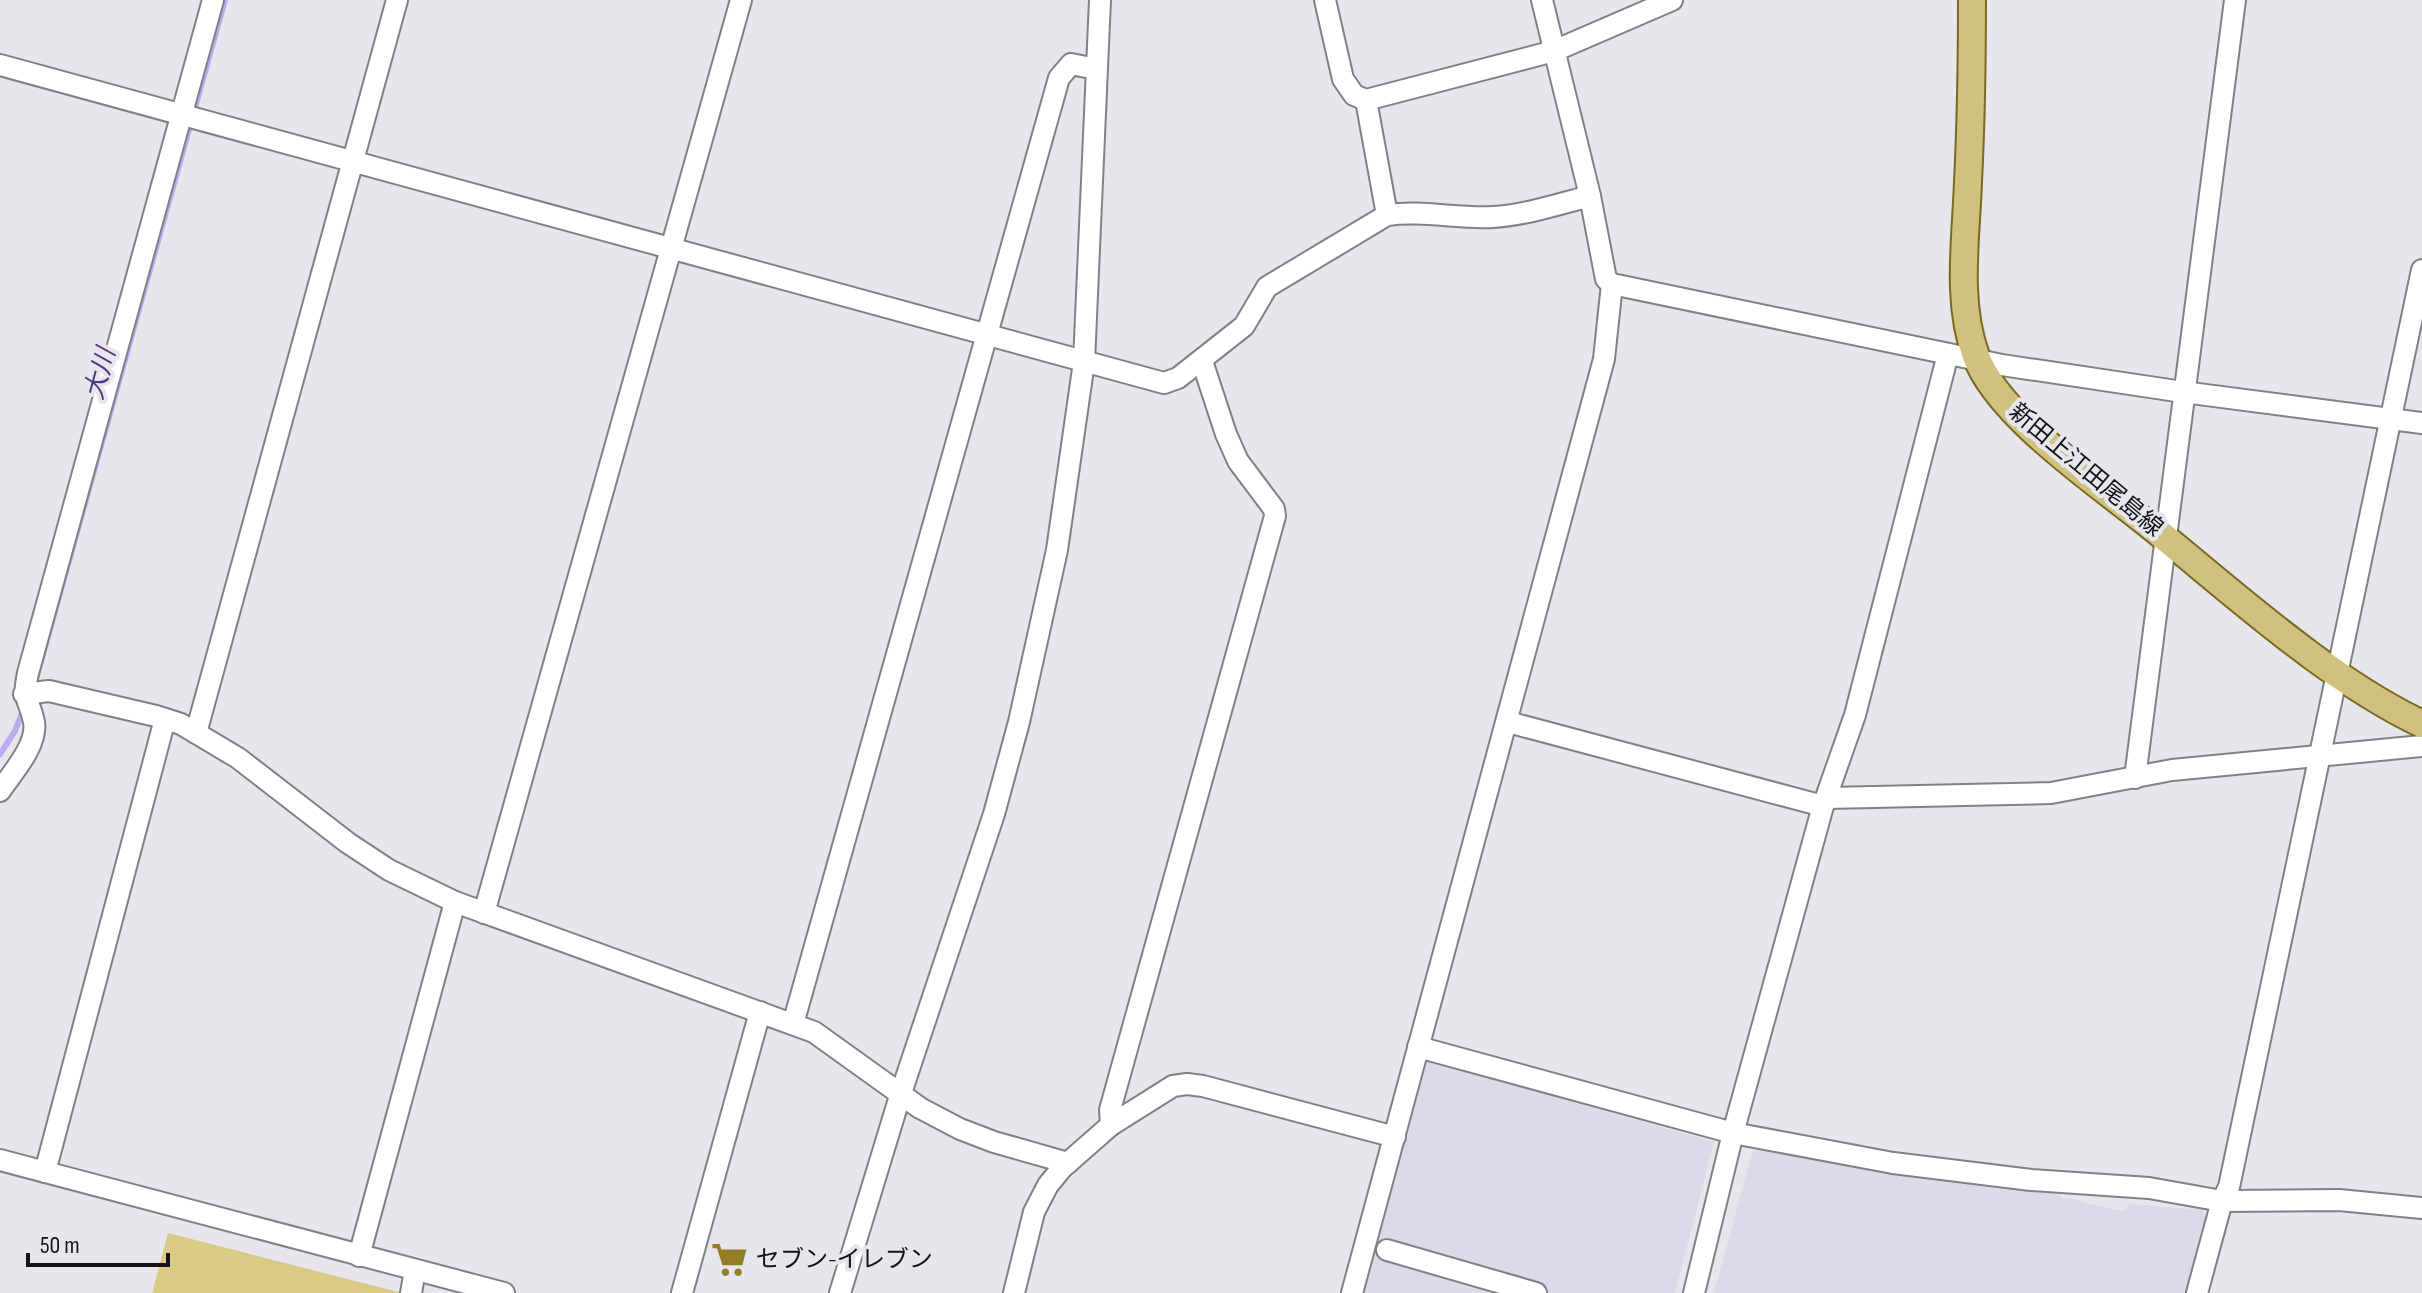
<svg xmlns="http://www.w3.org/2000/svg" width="2422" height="1293" viewBox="0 0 2422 1293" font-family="'Sofia Sans Condensed','Noto Sans JP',sans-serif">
<rect width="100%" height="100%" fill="#e8e6ed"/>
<!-- built -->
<g fill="#ddd9e8">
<polygon points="1426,1061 1714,1142 1675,1293 1363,1293"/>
<polygon points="1762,1146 1913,1176 2009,1190 2060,1194 2062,1198 2077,1199 2084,1203 2123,1211 2131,1204 2202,1210 2208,1220 2188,1293 1714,1293 1752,1153"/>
</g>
<!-- green -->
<polygon fill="#daca85" points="168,1233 402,1293 152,1293"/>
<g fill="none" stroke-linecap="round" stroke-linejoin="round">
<!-- stream -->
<g stroke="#bdabee" stroke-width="6">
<polyline points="35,683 225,0"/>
<polyline points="0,754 15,731 24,708"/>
</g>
<defs>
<g id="minor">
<polyline points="1325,0 1343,79 1354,95 1366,100 1554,51 1672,0"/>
<polyline points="1542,0 1590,196 1606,279 1612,284 2002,365 2183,392 2422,423"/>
<path d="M0 65 1164 383 1178 378 1244 326 1267 287 1387 215C1423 210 1457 219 1493 217 1526 215 1559 204 1590 196"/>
<polyline points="1366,100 1387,215"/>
<polyline points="24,694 49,691 156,716 181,724 238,758 348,843 389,870 455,902 814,1032 920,1108 960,1129 994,1142 1068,1163"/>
<polyline points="1508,722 1823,806"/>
<polyline points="196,733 397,0"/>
<polyline points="2135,778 2235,0"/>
<path d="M0 791C12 773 38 745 34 722 29 697 22 702 28 673L213 0"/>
<polyline points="1827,798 2051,793 2172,770 2422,746"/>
<polyline points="484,913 741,0"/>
<polyline points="793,1024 1059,78 1071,64 1096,69"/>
<polyline points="1418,1047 1733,1133 1893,1163 2031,1180 2149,1188 2222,1201 2339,1200 2422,1208"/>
<polyline points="1111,1125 1110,1110 1275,516 1274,509 1238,461 1226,434 1202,361"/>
<polyline points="0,1160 504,1293"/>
<polyline points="45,1172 165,719"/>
<polyline points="1387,1250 1536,1293"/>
<polyline points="359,1256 455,902"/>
<polyline points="411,1293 415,1270"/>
<polyline points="682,1293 760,1012"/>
<polyline points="840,1293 900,1096 994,814 1019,722 1057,550 1084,362 1100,0"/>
<polyline points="1014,1293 1034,1212 1048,1185 1062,1168 1111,1125 1173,1086 1187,1084 1203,1086 1395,1137"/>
<polyline points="1352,1293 1604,359 1612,284"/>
<polyline points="1694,1293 1733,1133 1823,806 1855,715 1948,354"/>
<polyline points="2197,1293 2222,1201 2229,1187 2422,270"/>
</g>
<path id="major" d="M1972 0C1972 61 1971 121 1968 182 1966 239 1956 302 1976 356 1998 417 2102 486 2153 528 2236 595 2326 678 2422 724"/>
</defs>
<!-- minor casing -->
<use href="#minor" stroke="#818086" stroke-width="24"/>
<!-- major casing -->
<use href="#major" stroke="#796a22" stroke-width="30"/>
<!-- minor -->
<use href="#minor" stroke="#fff" stroke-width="20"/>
<!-- major -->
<use href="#major" stroke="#d0c17f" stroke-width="26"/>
</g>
<!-- icons -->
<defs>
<symbol id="supermarket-bare" viewBox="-9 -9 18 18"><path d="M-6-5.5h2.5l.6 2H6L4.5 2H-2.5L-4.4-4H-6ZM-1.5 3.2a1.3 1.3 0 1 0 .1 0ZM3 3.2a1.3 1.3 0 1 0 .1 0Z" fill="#927f26" stroke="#e8e6ed" stroke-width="2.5" paint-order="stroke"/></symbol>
</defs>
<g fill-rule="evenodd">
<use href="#supermarket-bare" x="704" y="1234" width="51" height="51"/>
</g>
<g text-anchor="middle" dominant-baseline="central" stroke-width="8" stroke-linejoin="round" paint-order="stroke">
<!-- street labels -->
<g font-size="24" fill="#141416" stroke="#e8e6ed">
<text transform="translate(2086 470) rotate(40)">新田上江田尾島線</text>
</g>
<!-- poi labels -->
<g font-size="24" fill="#141416" stroke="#e8e6ed" text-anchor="start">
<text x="756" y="1259">セブン-イレブン</text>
</g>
<!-- water labels -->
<g font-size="26" font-style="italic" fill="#523785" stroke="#e8e6ed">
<text transform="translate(101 374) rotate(-75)">大川</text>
</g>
</g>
<!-- scale -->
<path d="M28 1253v12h140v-12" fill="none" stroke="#141416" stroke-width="4"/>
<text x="40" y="1253" font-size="24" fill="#141416" stroke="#e8e6ed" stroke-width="6" paint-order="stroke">50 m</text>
</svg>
